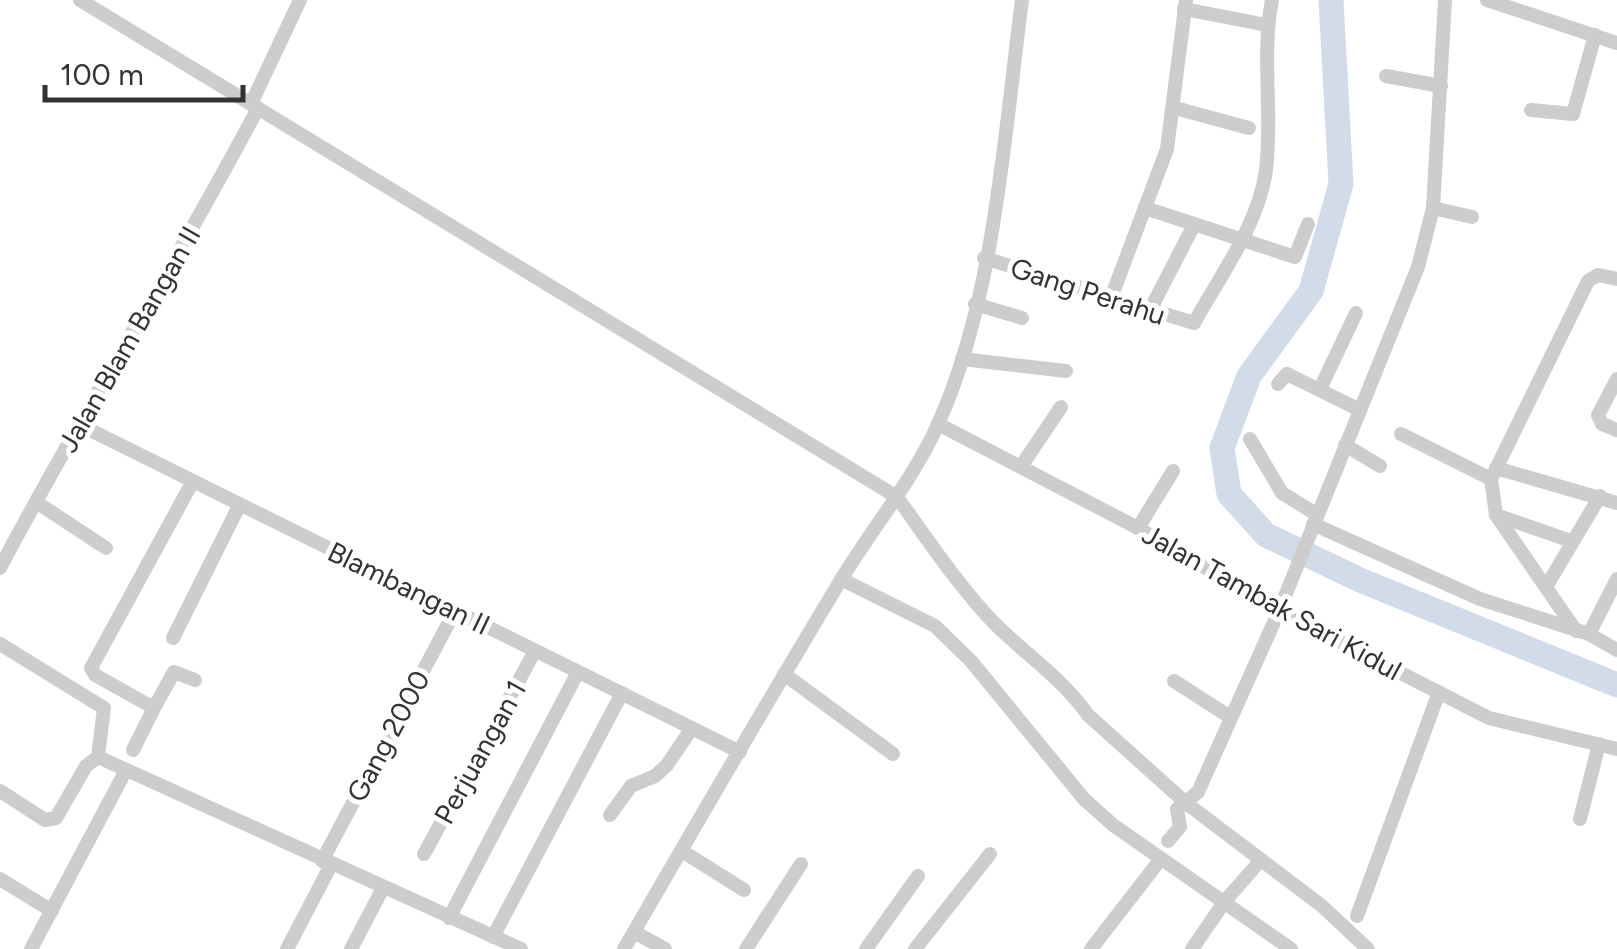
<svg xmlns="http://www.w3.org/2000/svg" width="1617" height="949" viewBox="0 0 1617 949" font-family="Figtree,sans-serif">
<rect width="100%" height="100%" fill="#fff"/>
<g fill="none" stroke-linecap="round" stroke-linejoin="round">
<!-- river -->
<polyline stroke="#d2dbea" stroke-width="25" points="1331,0 1341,184 1311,291 1249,376 1222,448 1229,494 1266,535 1360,580 1617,685"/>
<!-- minor -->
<g stroke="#cdcdcd" stroke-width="14">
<path d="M80 0 897 497C928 540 957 584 993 622 1025 654 1063 679 1088 715L1186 803 1322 906 1368 949"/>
<polyline points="1487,0 1617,43"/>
<polyline points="1184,9 1267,25"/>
<polyline points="1386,76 1441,86"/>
<polyline points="251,104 300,0"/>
<polyline points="1175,108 1249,128"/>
<polyline points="1531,110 1573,114 1595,35"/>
<polyline points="1145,208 1295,257 1308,224"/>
<polyline points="1433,208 1472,217"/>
<path d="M984 258 1194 323C1220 276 1259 224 1266 170 1273 113 1261 55 1272 0"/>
<polyline points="1111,298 1167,149 1186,0"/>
<polyline points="975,304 1022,318"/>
<polyline points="1150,310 1194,225"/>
<polyline points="962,359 1066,371"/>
<polyline points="1617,379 1598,415 1602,424 1617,430"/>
<polyline points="1278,384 1287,374 1360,410"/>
<polyline points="1320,389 1356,313"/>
<polyline points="78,424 740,752"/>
<polyline points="938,424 1138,528 1279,611 1489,718 1617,749"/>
<polyline points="1401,434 1491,479"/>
<polyline points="1250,439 1282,493 1316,514"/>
<polyline points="1345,445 1380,466"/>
<polyline points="1022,465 1061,407"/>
<polyline points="1496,468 1617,503"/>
<polyline points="36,502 106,548"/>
<polyline points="1496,515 1571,541"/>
<polyline points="1313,524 1480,599 1589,634 1617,650"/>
<polyline points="1138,528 1173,471"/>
<path d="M0 568C82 412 176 264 258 108"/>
<polyline points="841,579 935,626 971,661 1084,799 1113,825 1291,949"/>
<polyline points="1546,587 1600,496"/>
<polyline points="1576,631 1496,515 1491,479 1588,281 1598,275 1617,279"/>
<polyline points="1589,634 1617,579"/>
<polyline points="173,638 240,504"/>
<polyline points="0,644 104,708 98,757 86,766 56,818 45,820 0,791"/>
<polyline points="784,674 893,754"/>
<polyline points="1174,681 1230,717"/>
<polyline points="154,708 174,672 195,680"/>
<polyline points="133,750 154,708 95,675 91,668 193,481"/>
<polyline points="98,757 521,949"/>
<polyline points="610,815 631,786 655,776 667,765 692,728"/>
<polyline points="1580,819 1599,744"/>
<polyline points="1168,841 1180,827 1177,809 1198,792 1279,611 1418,267 1433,208 1445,0"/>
<polyline points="682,851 744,890"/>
<polyline points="424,854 535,651"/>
<polyline points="322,861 455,611"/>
<polyline points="0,879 52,911"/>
<polyline points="1357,916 1439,692"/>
<polyline points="449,918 578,672"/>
<polyline points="634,932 665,949"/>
<polyline points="493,937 622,693"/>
<polyline points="31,949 125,772"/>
<polyline points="287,949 331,865"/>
<polyline points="351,949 383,888"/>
<path d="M624 949C695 826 766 704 839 583 871 529 913 481 939 422 995 296 1004 136 1022 0"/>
<polyline points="746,949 801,864"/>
<polyline points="866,949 918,876"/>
<polyline points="915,949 990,854"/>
<polyline points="1091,949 1160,860"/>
<polyline points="1192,949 1225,901 1261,860"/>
</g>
</g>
<g text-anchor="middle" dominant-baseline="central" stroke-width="10" stroke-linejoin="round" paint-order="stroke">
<!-- street labels -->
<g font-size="28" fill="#333" stroke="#fff">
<text transform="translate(1088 291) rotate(18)">Gang Perahu</text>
<text transform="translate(129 339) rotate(-60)">Jalan Blam Bangan II</text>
<text transform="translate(409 588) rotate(26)">Blambangan II</text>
<text transform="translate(1272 602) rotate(29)">Jalan Tambak Sari Kidul</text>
<text transform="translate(388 736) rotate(-62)">Gang 2000</text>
<text transform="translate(480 752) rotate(-61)">Perjuangan 1</text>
</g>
</g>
<!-- scale -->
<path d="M45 85v15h198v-15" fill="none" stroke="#333333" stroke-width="5"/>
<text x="60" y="85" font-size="30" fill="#333333" stroke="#ffffff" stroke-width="8" paint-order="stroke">100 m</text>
</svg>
